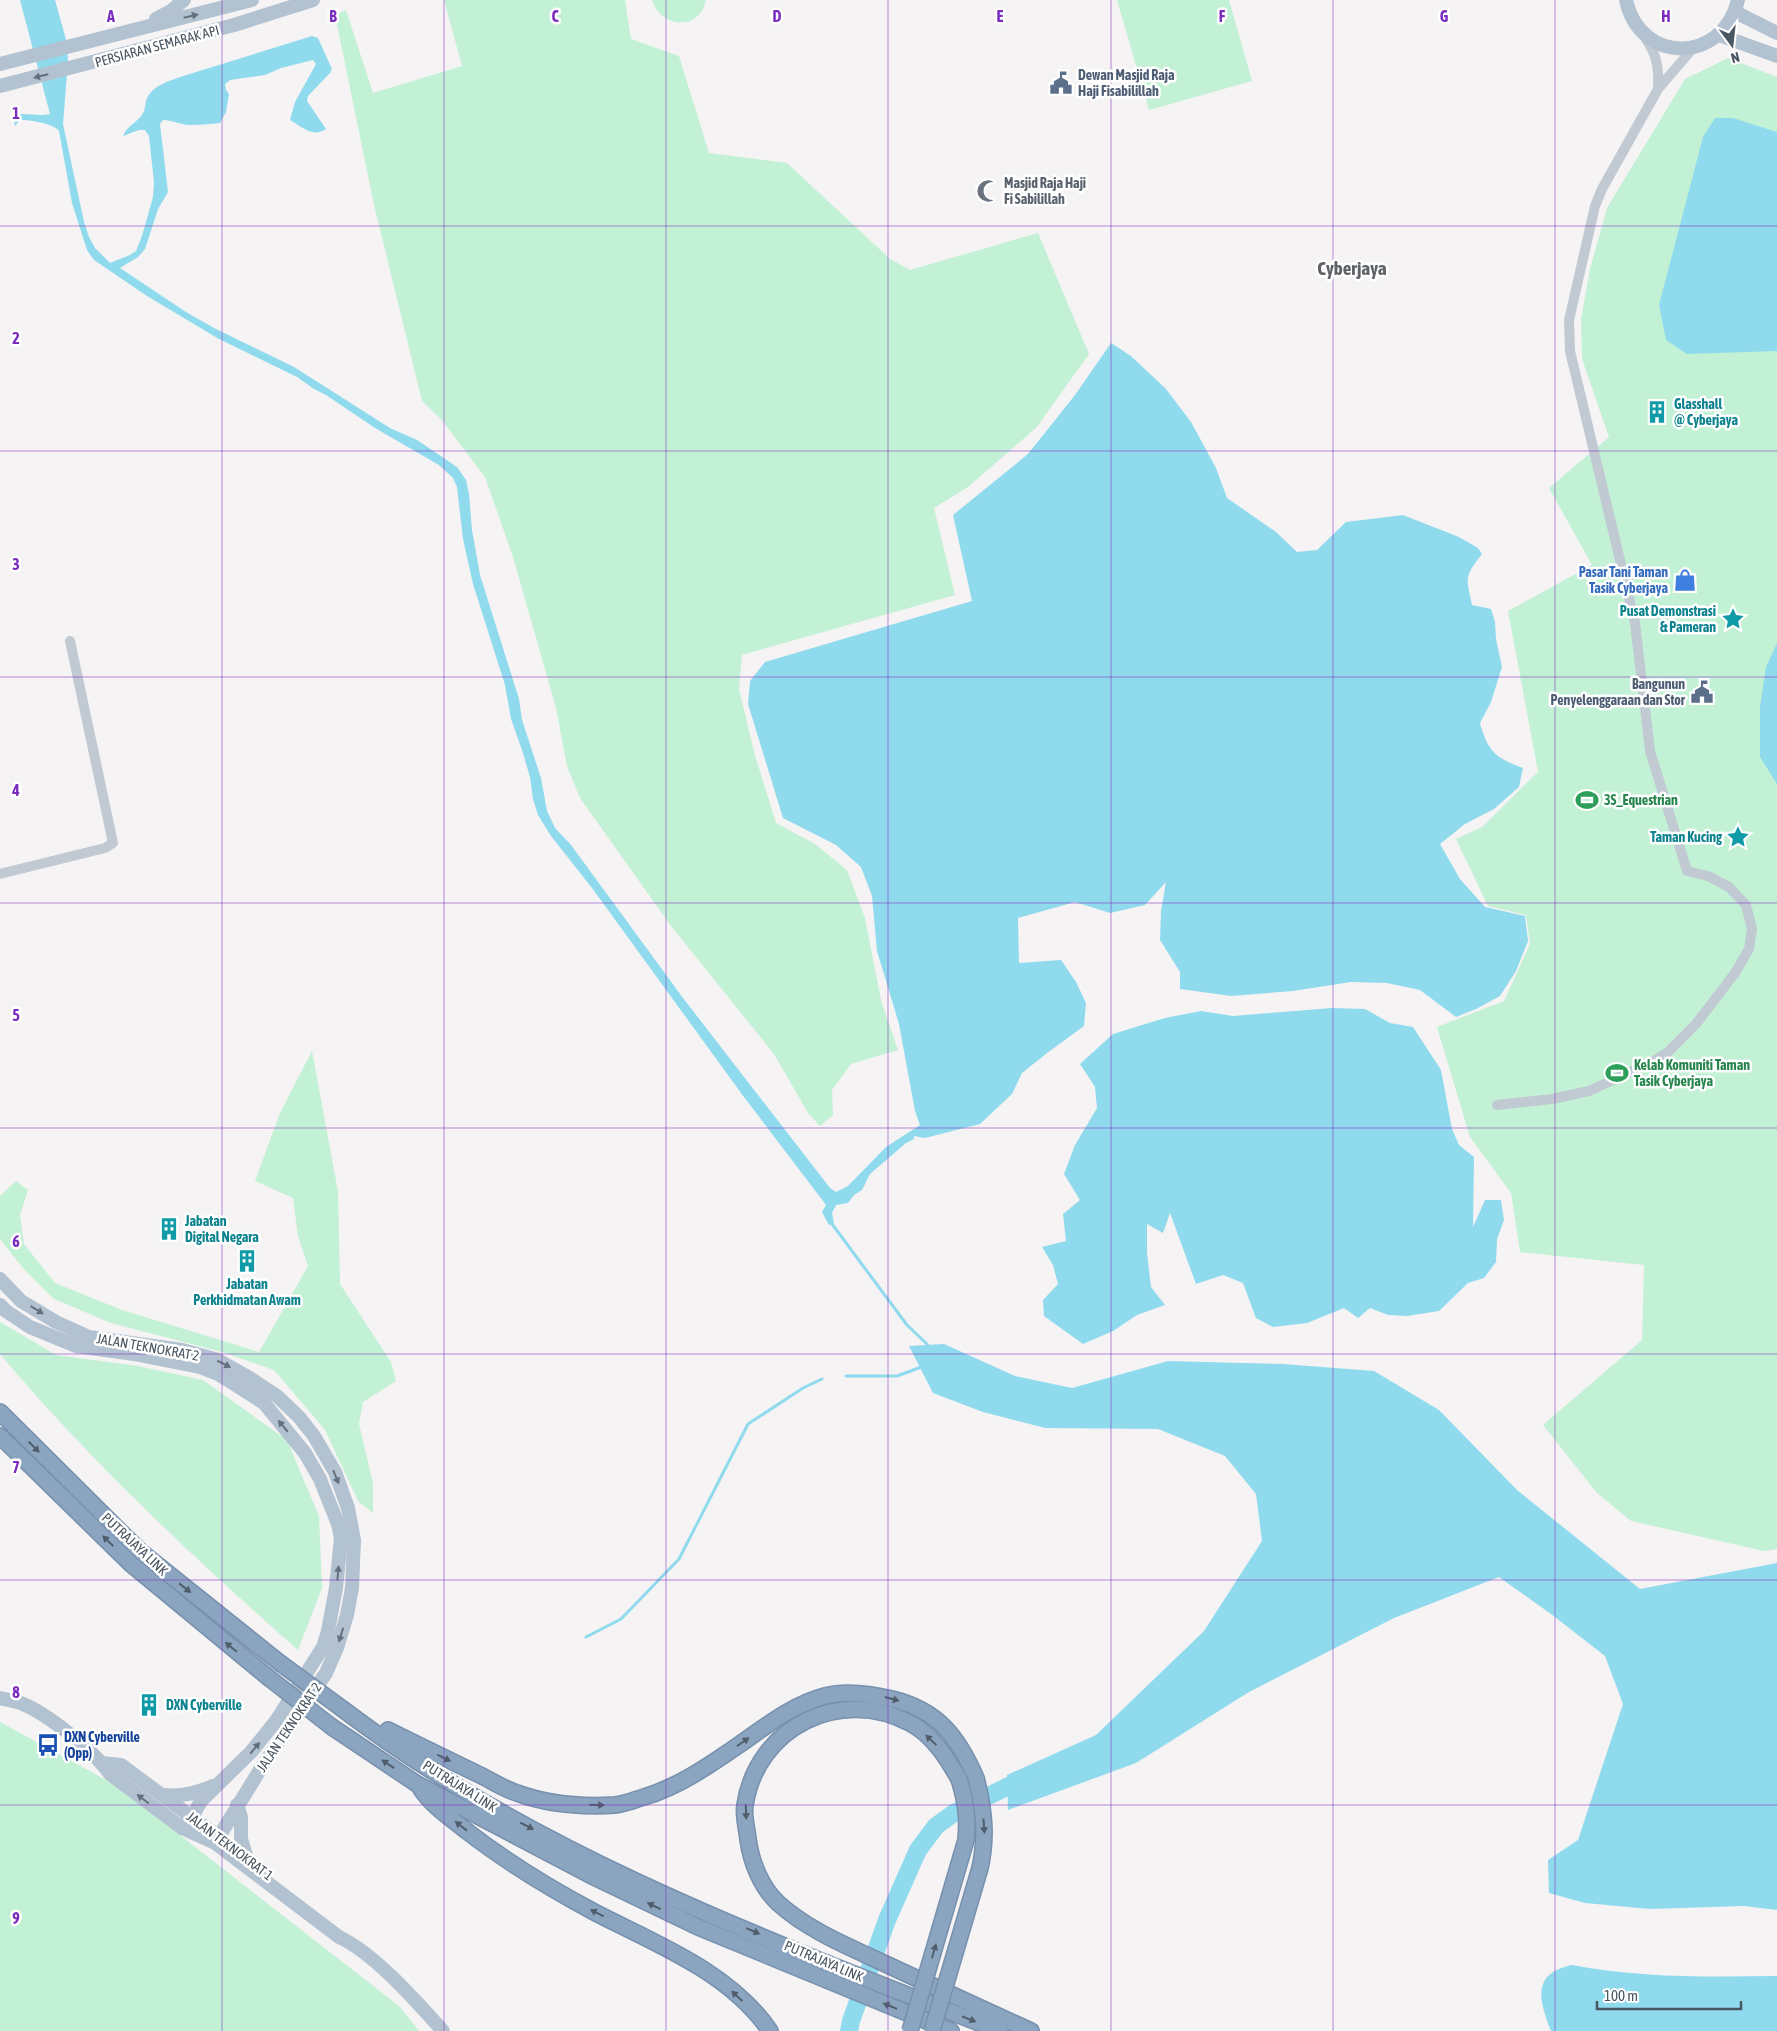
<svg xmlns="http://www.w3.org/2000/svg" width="1777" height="2031" viewBox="0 0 1777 2031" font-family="'Asap Condensed',sans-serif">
<rect width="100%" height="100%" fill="#f5f3f3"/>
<!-- green -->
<g fill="#c3f1d5">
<polygon points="444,0 625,0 631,39 679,56 709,153 787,163 890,259 910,270 1038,233 1089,354 1036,428 968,487 934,508 955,595 742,655 739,689 754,752 776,823 815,844 847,870 865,918 881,1000 898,1050 851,1064 832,1090 833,1115 820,1126 808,1113 774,1054 671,926 580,798 567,766 556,708 513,557 485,477 441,419 422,401 374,205 335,15 346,10 373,93 462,66"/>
<path d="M652 0H706C700 31 661 29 652 0Z"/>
<polygon points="1117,0 1229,0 1252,81 1149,110"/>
<polygon points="1728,58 1777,77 1777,1549 1764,1551 1631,1521 1597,1493 1543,1425 1642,1340 1644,1265 1520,1252 1511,1193 1470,1137 1437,1027 1504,1001 1530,944 1526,915 1488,906 1456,839 1482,827 1538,772 1508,611 1592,565 1549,488 1609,437 1582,359 1581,319 1590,269 1607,208 1685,79"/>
<polygon points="312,1051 338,1191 340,1284 391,1362 396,1381 363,1402 359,1424 373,1483 373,1513 358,1501 325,1430 274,1370 222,1352 111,1323 54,1299 23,1268 0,1239 0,1196 16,1181 28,1190 20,1215 24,1244 55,1283 122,1310 259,1352 308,1266 298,1236 293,1198 255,1181 280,1113"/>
<path d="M0 1322 56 1355 138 1366 203 1380 287 1440 319 1516 322 1588 298 1650C193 1557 90 1461 0 1354Z"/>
<polygon points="0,1722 117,1786 399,2006 419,2031 0,2031"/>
</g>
<!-- water -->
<g fill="#90daee">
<path d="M20 0H55L67 43 68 62 63 124 84 222 89 237 95 248 110 263 130 255 136 251 142 236 153 197 154 182 149 136 145 130H139L123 136C127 126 135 124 141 116 145 112 145 107 146 101 151 86 167 82 180 77L312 36 318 38 332 69 330 73 308 96 307 101 326 129C313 138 302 127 290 120L295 102 316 64 313 60 281 68 265 75 230 80 225 84 226 90 229 94 226 112 220 123C214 124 195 125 188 125 179 124 172 120 163 120L160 124 168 192 158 209 145 249 138 257 120 268 186 312 214 328 294 367 390 428 417 440 457 467 466 480 469 494 472 530 480 575 519 699 522 720 541 778 547 811 555 828 571 845 683 998 830 1188 836 1192 848 1186 886 1147 920 1125 915 1111 899 1024 877 951 872 896 861 867 836 845 783 818 748 704 750 681 765 662 972 601 953 515 1028 454 1075 395 1111 343 1131 356 1166 389 1191 422 1216 468 1227 498 1276 532 1297 552 1317 550 1346 522 1403 515 1459 537 1478 548 1482 554C1464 577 1466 577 1472 605L1491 609 1495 622 1496 639 1502 667 1491 702 1480 723C1488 752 1496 758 1523 768L1519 787 1494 809 1465 824 1440 844 1460 879 1485 907 1525 916 1528 941 1516 971 1500 996 1476 1009 1456 1017 1420 990 1387 983 1351 982 1293 991 1231 996 1180 989V972L1160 940 1161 911 1166 882 1145 905 1110 913 1075 902 1018 918 1019 963 1061 960 1076 982 1086 1003 1084 1026 1047 1053 1022 1073 1012 1094 980 1124 925 1138 914 1136V1139L906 1143 870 1174 862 1190 854 1195 848 1203 836 1205 832 1213 834 1223 829 1225 822 1212 826 1205 820 1197 741 1093 592 888 551 836 538 815 533 799 530 777 522 750 511 719 505 685 473 584 463 539 457 487 453 478 439 465 375 428 326 395 314 389 297 377 219 339 147 296 94 260 87 250 72 203 59 131C53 123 30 120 20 120L15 126 13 115C26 112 37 117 50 114Z"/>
<polygon points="1715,118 1733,118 1777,132 1777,351 1687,354 1666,340 1659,305 1703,137"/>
<polygon points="1777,643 1777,784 1760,757 1760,707 1766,667"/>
<polygon points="1332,1008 1365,1009 1390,1023 1413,1027 1441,1070 1452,1129 1459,1145 1474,1157 1473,1227 1485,1200 1501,1200 1504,1220 1497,1239 1496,1262 1484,1278 1468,1283 1439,1311 1407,1316 1388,1315 1370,1308 1358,1318 1344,1308 1307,1323 1273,1327 1256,1318 1243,1283 1223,1275 1196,1284 1170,1213 1163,1233 1147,1224 1147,1253 1151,1287 1165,1305 1137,1315 1113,1331 1083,1344 1044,1316 1043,1300 1058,1284 1053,1265 1042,1247 1066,1241 1063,1214 1080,1200 1064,1174 1075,1145 1097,1108 1095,1087 1080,1064 1113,1034 1165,1018 1201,1011 1233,1016"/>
<polygon points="944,1344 1015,1376 1072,1388 1168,1361 1283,1364 1374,1371 1439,1410 1517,1490 1640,1589 1777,1563 1777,1910 1744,1906 1650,1909 1585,1903 1549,1893 1548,1860 1578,1840 1623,1704 1605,1656 1551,1614 1499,1577 1394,1618 1249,1692 1136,1763 1008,1810 1007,1775 1096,1735 1204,1631 1262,1541 1256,1494 1225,1456 1158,1429 1045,1428 983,1412 933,1393 909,1346"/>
<path d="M1572 1965C1639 1978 1708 1977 1777 1976V2031H1551C1540 2001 1530 1974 1572 1965Z"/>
</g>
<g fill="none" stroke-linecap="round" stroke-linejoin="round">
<!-- stream -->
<g stroke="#90daee" stroke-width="3">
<polyline points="832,1224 907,1325 929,1346"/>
<polyline points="846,1376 897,1376 924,1366"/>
<polyline points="586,1637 621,1619 679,1559 748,1424 803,1388 822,1379"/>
</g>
<!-- river -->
<polyline stroke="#90daee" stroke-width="18" points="849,2031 851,2021 887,1920 918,1850 936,1826 954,1813 1029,1776"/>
<defs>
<g id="highway">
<polyline points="0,1412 140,1551 280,1663"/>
<polyline points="0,1436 131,1564 269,1678"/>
<path d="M344 1710C536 1856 777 1944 1000 2031"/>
<polyline points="332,1727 417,1784 594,1877 698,1927 951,2031"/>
<path d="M388 1730C418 1745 449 1760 480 1775 492 1781 504 1789 517 1793 547 1804 583 1807 615 1805 625 1804 634 1800 644 1797 681 1786 714 1762 746 1740 771 1722 795 1704 825 1696 847 1690 871 1694 892 1699 938 1710 958 1737 976 1778"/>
<path d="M959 1779C947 1758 933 1735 910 1723 840 1686 757 1727 745 1805 743 1815 747 1829 748 1839 751 1862 761 1887 778 1903 810 1932 852 1948 890 1966 937 1988 984 2010 1031 2031"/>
<path d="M421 1789C433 1807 452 1819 468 1832 508 1863 551 1889 596 1913 656 1944 730 1972 770 2031"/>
</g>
</defs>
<!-- highway casing -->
<use href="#highway" stroke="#7690ad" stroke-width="18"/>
<!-- minor -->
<g stroke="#c1cad2" stroke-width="10">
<path d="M1644 36C1657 55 1659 66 1658 89"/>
<polyline points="0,874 105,848 113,843 70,641"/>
<polyline points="1497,1105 1552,1099 1589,1091 1654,1061 1668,1052 1696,1024 1735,973 1749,949 1752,929 1746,905 1729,887 1708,876 1687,871 1650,751 1635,623 1570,351 1569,320 1595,206 1602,189 1658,89 1694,47"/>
</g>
<!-- major -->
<g stroke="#b3c2d1" stroke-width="14">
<path d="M1626 0C1640 65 1723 64 1738 0"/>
<polyline points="1735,12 1777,33"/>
<polyline points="156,19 171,11 184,0"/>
<polyline points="1719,35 1777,56"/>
<polyline points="0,64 252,0"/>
<polyline points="0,86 234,25 313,0"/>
<polyline points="0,1279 21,1301 56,1322 89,1337 182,1350 218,1360 248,1377 277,1396 299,1417 314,1436 335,1472 348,1508 354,1540 352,1588 347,1615 337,1648 326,1673 263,1765 215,1843"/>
<polyline points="0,1305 6,1311 30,1327 76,1346 134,1354 200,1367 218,1374 236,1385 264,1403 305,1453 320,1479 338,1524 341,1538 336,1588 328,1631 323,1647 276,1721 251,1752 201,1801 192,1817 182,1828"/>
<path d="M0 1698C7 1700 16 1701 23 1704 49 1715 94 1751 110 1774L182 1828 215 1843 339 1937C374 1953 417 2002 443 2031"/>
<polyline points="102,1763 121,1765 224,1841"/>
<path d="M163 1795C182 1797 196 1793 213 1786"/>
<polyline points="237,1805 241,1817 241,1839 247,1858"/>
</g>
<!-- highway -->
<use href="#highway" stroke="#8ba5c1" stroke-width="15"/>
<defs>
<g id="highway-bridge">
<polyline points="280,1663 344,1710"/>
<polyline points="269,1678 332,1727"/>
<path d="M910 2031 966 1840C968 1818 966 1801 959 1779"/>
<path d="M932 2031 980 1868C987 1837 984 1809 976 1778"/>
</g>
</defs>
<!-- highway-bridge casing -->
<use href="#highway-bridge" stroke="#7690ad" stroke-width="18" stroke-linecap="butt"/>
<!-- highway-bridge -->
<use href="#highway-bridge" stroke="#8ba5c1" stroke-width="15"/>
</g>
<!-- one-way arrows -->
<defs><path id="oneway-solid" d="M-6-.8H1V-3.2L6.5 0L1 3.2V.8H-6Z" transform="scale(1.25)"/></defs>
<g fill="#64717d">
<use href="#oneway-solid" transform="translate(191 16) rotate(-13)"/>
<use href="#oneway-solid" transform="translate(41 76) rotate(166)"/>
<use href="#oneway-solid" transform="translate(37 1310) rotate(31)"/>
<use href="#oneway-solid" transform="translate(224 1364) rotate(27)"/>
<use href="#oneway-solid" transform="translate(283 1426) rotate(-130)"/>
<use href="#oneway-solid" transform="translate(336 1477) rotate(68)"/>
<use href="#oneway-solid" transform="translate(338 1573) rotate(-85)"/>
<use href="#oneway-solid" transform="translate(341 1635) rotate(107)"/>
<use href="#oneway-solid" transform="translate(255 1748) rotate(-50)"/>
<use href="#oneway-solid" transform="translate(143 1799) rotate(-143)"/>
</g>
<g fill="#505e6b">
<use href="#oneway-solid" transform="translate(34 1447) rotate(45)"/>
<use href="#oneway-solid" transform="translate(108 1541) rotate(-136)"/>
<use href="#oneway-solid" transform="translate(185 1588) rotate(38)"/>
<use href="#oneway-solid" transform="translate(231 1647) rotate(-141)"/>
<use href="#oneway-solid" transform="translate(892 1699) rotate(15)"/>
<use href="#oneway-solid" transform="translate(931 1740) rotate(-137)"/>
<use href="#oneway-solid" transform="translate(743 1742) rotate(-35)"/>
<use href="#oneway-solid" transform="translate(444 1758) rotate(26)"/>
<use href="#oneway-solid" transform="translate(388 1764) rotate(-146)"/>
<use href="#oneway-solid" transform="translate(597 1805) rotate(1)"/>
<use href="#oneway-solid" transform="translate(746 1812) rotate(88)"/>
<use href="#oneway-solid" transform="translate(461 1826) rotate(-142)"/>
<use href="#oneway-solid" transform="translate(527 1826) rotate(27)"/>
<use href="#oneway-solid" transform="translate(984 1826) rotate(86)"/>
<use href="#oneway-solid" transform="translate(654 1906) rotate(-155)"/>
<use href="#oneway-solid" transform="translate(597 1913) rotate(-153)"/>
<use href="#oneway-solid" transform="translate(753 1931) rotate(23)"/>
<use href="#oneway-solid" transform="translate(934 1951) rotate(-74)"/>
<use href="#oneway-solid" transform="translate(737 1996) rotate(-137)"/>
<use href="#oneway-solid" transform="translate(890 2006) rotate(-158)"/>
<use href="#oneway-solid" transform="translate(969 2019) rotate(21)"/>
</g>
<!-- grid -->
<path fill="none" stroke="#7b2cbf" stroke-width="1" stroke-opacity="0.55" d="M222 0V2031M444 0V2031M666 0V2031M888 0V2031M1111 0V2031M1333 0V2031M1555 0V2031M0 226H1777M0 451H1777M0 677H1777M0 903H1777M0 1128H1777M0 1354H1777M0 1580H1777M0 1805H1777"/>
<!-- icons -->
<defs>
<symbol id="civic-bare" viewBox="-9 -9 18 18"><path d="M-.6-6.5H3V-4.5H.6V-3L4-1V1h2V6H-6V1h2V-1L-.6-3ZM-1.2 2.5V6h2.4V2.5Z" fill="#5c6f8a" stroke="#fff" stroke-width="2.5" paint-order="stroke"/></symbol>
<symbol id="mosque-bare" viewBox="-9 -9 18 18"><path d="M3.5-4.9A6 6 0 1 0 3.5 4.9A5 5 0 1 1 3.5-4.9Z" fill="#6b7280" stroke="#fff" stroke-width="2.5" paint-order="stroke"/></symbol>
<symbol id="building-bare" viewBox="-9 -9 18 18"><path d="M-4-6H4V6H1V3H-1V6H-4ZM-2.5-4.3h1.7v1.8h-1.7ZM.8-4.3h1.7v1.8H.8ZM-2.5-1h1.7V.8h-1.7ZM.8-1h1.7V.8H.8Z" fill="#0f9aa8" stroke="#fff" stroke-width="2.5" paint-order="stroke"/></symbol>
<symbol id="shop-bare" viewBox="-9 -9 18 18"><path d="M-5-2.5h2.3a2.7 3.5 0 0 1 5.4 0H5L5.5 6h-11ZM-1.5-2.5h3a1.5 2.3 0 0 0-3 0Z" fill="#3f7fe0" stroke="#fff" stroke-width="2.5" paint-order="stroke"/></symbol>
<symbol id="sight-bare" viewBox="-9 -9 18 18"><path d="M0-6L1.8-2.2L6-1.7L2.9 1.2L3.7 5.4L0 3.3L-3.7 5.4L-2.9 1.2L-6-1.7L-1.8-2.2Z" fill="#0f9aa8" stroke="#fff" stroke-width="2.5" paint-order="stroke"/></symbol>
<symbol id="stadium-bare" viewBox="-9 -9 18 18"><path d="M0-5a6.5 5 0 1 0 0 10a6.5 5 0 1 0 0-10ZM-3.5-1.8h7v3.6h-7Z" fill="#2e9e5b" stroke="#fff" stroke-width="2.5" paint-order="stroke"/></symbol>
<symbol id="bus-bare" viewBox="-9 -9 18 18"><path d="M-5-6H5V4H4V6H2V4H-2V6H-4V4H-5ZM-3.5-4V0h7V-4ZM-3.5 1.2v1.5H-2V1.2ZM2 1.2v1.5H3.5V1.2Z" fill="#1a4fb4" stroke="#fff" stroke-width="2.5" paint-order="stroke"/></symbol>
</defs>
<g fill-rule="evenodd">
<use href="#civic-bare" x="1045" y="67" width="32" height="32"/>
<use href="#mosque-bare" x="972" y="175" width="32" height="32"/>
<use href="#building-bare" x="1641" y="396" width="32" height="32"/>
<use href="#shop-bare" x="1669" y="564" width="32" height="32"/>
<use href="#sight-bare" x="1717" y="603" width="32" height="32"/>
<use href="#civic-bare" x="1686" y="676" width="32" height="32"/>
<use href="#stadium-bare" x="1571" y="784" width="32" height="32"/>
<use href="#sight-bare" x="1722" y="821" width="32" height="32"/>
<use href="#stadium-bare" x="1601" y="1057" width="32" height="32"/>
<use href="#building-bare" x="153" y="1213" width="32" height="32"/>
<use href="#building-bare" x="231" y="1245" width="32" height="32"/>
<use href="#building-bare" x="133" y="1689" width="32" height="32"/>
<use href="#bus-bare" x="32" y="1729" width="32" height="32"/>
</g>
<g text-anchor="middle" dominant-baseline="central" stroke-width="5" stroke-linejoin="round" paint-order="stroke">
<!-- street labels -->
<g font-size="14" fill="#4a5661" stroke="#fff">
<text transform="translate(157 46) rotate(-15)">PERSIARAN SEMARAK API</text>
<text transform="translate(148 1347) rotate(10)">JALAN TEKNOKRAT 2</text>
<text transform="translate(135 1544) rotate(43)">PUTRAJAYA LINK</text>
<text transform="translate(289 1727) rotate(-56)">JALAN TEKNOKRAT 2</text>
<text transform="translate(460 1786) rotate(32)">PUTRAJAYA LINK</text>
<text transform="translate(230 1846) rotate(37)">JALAN TEKNOKRAT 1</text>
<text transform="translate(824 1961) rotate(23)">PUTRAJAYA LINK</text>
</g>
<!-- service labels -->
<g font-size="14" font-weight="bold" fill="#4e5e75" stroke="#fff" text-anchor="start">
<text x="1078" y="75">Dewan Masjid Raja<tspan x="1078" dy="16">Haji Fisabilillah</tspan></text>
<text x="1685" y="684" text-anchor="end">Bangunun<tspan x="1685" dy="16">Penyelenggaraan dan Stor</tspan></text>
</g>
<!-- worship labels -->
<g font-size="14" font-weight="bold" fill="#5b616d" stroke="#fff" text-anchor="start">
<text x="1004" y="183">Masjid Raja Haji<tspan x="1004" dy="16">Fi Sabilillah</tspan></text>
</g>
<!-- culture labels -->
<g font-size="14" font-weight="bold" fill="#0d838f" stroke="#fff" text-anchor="start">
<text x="1674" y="404">Glasshall<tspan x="1674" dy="16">@ Cyberjaya</tspan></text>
<text x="1716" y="611" text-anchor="end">Pusat Demonstrasi<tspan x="1716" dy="16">&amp; Pameran</tspan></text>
<text x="1722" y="837" text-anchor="end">Taman Kucing</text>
<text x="185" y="1221">Jabatan<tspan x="185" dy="16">Digital Negara</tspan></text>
<text x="247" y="1284" text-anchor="middle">Jabatan<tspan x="247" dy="16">Perkhidmatan Awam</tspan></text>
<text x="166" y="1705">DXN Cyberville</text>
</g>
<!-- shop labels -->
<g font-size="14" font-weight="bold" fill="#366cbe" stroke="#fff" text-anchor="end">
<text x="1668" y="572">Pasar Tani Taman<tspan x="1668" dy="16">Tasik Cyberjaya</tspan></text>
</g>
<!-- leisure labels -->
<g font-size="14" font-weight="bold" fill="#27864d" stroke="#fff" text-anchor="start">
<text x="1604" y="800">3S_Equestrian</text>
<text x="1634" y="1065">Kelab Komuniti Taman<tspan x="1634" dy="16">Tasik Cyberjaya</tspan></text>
</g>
<!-- transit labels -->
<g font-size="14" font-weight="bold" fill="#164399" stroke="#fff" text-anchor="start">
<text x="64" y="1737">DXN Cyberville<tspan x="64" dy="16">(Opp)</tspan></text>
</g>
<!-- district labels -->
<g font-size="19" font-weight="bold" fill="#5f6368" stroke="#fff">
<text x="1352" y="268">Cyberjaya</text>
</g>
</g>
<g font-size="16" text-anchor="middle" font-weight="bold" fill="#7b2cbf" stroke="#fff" stroke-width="5" stroke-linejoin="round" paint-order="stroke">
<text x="111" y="22">A</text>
<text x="333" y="22">B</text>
<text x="555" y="22">C</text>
<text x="777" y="22">D</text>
<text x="1000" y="22">E</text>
<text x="1222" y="22">F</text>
<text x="1444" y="22">G</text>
<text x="1666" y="22">H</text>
<text x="16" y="119">1</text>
<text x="16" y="344">2</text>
<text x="16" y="570">3</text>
<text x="16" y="796">4</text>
<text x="16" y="1021">5</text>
<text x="16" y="1247">6</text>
<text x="16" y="1473">7</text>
<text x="16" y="1698">8</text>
<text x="16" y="1924">9</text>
</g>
<!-- north arrow -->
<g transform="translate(1732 45) rotate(165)" stroke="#ffffff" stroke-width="4" paint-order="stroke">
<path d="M0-4L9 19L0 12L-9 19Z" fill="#4a5661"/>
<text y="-8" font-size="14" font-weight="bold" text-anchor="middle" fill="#4a5661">N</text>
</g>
<!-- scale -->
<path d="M1597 2001v8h144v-8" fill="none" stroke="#4a5661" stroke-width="2.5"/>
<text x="1604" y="2001" font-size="15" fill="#4a5661" stroke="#ffffff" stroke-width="4" paint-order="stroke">100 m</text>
</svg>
